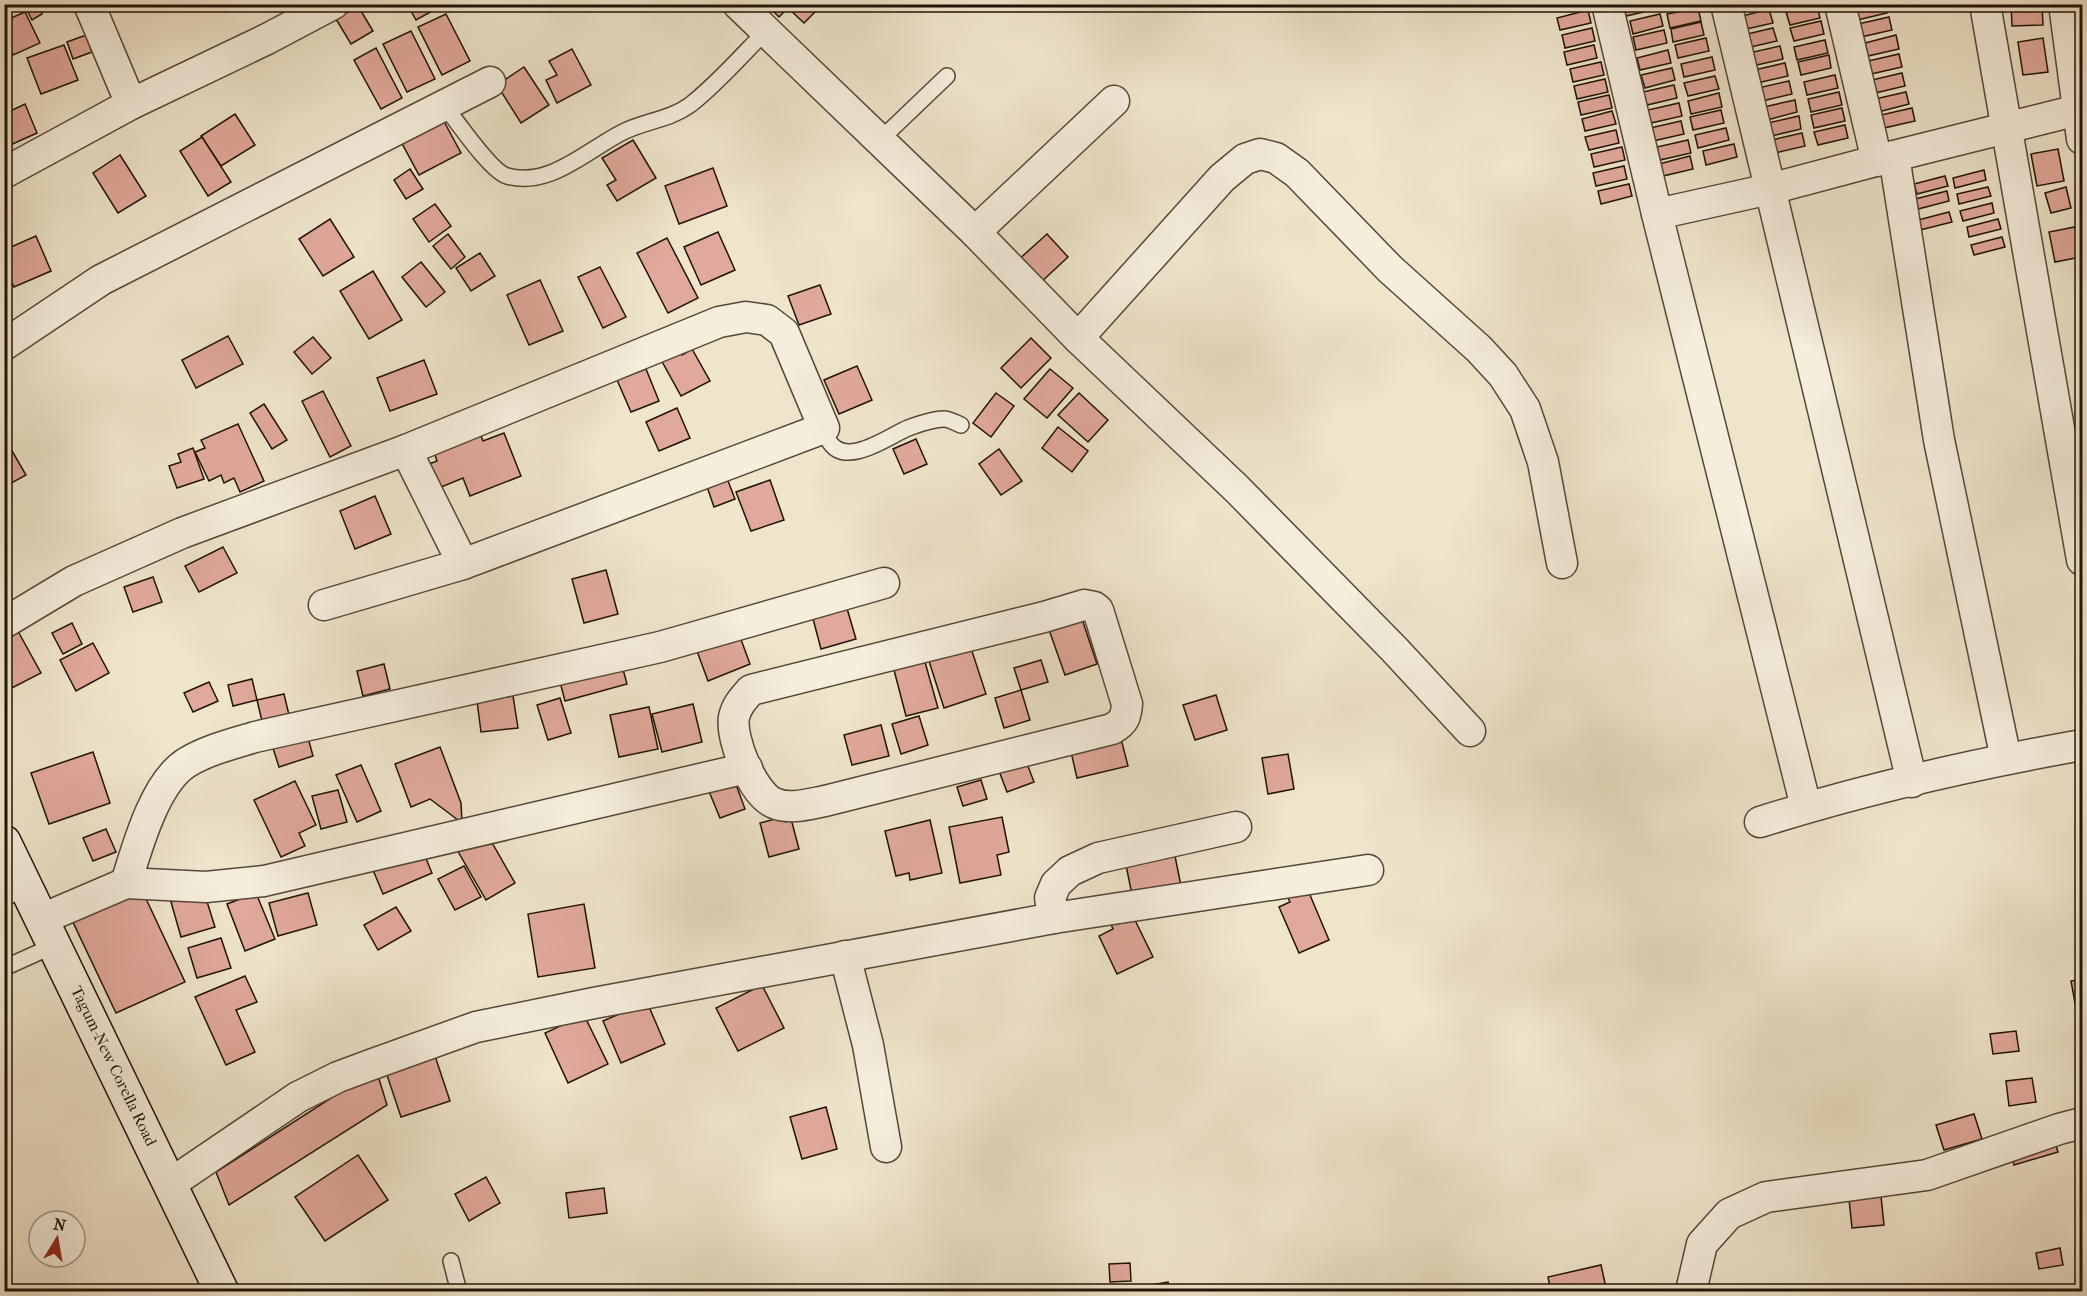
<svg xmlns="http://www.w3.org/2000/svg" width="2087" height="1296" viewBox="0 0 2087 1296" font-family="'IM FELL French Canon',serif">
<rect width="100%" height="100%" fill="#efe5cb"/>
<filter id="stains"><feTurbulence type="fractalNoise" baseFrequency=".00333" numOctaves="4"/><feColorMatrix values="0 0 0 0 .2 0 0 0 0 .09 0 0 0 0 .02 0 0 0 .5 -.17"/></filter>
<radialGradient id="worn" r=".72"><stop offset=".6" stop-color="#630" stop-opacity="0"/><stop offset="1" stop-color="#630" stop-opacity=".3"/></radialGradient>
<!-- building -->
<g fill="#e1a99b" stroke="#201307" stroke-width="1.5">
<polygon points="28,4 37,4 42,14 32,20 25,6"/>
<polygon points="39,4 57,4 43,12"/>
<polygon points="407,4 433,4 436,9 416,20"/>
<polygon points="766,4 823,4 804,23 788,8 779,17"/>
<polygon points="1554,4 1585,4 1556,11"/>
<polygon points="1623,4 1656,4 1657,9 1626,16"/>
<polygon points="1739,4 1770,4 1741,11"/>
<polygon points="1864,4 1885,4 1887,13 1857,20 1853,7"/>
<polygon points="2011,4 2042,4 2043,25 2012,26"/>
<polygon points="1817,5 1820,18 1790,25 1786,12"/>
<polygon points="358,6 373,31 351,44 336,19"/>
<polygon points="1698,8 1701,21 1670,28 1667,14"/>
<polygon points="1769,9 1773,23 1742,30 1739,17"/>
<polygon points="1588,10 1591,23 1560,30 1557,18"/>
<polygon points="25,12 40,43 13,55 4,36 4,21"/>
<polygon points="446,14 470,61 442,75 418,27"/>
<polygon points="1660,14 1663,26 1633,34 1630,21"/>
<polygon points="1889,17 1892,30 1861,37 1858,24"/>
<polygon points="1821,21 1824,34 1794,41 1790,28"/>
<polygon points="1701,22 1704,35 1673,42 1671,29"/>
<polygon points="1592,28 1595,41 1565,48 1562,35"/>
<polygon points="1773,28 1777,41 1746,48 1743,35"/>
<polygon points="1664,30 1667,43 1636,50 1633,37"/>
<polygon points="411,31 435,79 407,92 383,44"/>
<polygon points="86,35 92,52 73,59 67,42"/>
<polygon points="1896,35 1899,49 1868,56 1865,43"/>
<polygon points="1706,38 1709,51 1678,58 1675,45"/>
<polygon points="2043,38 2048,72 2023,75 2018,42"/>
<polygon points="1825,40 1828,53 1797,60 1794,47"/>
<polygon points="64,45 78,80 41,94 27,58"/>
<polygon points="1594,45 1597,58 1567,65 1564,52"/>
<polygon points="1780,46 1783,59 1752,66 1749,53"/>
<polygon points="376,48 402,98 381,109 354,60"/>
<polygon points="572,49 591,85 557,103 546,80 557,75 549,61"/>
<polygon points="1668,50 1671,63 1640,70 1637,58"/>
<polygon points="1899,54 1902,67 1871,74 1868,61"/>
<polygon points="1829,55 1831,68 1801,75 1798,62"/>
<polygon points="1712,57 1715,70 1684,77 1681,64"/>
<polygon points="1601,62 1604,75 1573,82 1570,69"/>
<polygon points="1785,63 1788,76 1757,83 1754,70"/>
<polygon points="524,67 549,105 521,123 497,85"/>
<polygon points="1672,68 1675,80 1645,88 1641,75"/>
<polygon points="1902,73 1905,86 1875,93 1872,80"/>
<polygon points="1835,75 1838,88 1807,95 1804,82"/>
<polygon points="1715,76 1719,89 1688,96 1684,83"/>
<polygon points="1605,79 1608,92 1577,99 1574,86"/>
<polygon points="1789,81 1792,94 1762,101 1758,88"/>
<polygon points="1674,85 1677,98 1647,105 1643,92"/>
<polygon points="1839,92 1842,105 1811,112 1808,99"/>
<polygon points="1906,92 1909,104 1878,112 1875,99"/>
<polygon points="1719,93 1722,107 1691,114 1688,101"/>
<polygon points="1609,95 1612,108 1581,115 1578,102"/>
<polygon points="1795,100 1797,112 1767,120 1764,107"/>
<polygon points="1679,103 1682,116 1651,123 1648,110"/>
<polygon points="25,104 37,133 8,146 4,137 4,114"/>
<polygon points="1842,108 1845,121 1814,128 1811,115"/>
<polygon points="1912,108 1915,121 1884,128 1881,115"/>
<polygon points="1721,110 1724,123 1693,130 1690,117"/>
<polygon points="1612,111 1616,124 1585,131 1582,119"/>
<polygon points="235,114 255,145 221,166 201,136"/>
<polygon points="440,114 461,153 419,175 398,136"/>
<polygon points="1799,116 1801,129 1771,136 1768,123"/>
<polygon points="1681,121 1684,134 1653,141 1650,128"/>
<polygon points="1845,125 1848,138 1818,145 1814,132"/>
<polygon points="1726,128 1729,140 1698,148 1695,135"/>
<polygon points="1616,130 1619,143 1589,150 1585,137"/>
<polygon points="1802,133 1805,146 1775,153 1772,140"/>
<polygon points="202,137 231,182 208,196 180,151"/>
<polygon points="633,140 656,178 617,201 607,185 616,180 602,158"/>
<polygon points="1688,140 1691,153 1660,160 1657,147"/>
<polygon points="1734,144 1737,157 1706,165 1703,151"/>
<polygon points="1622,147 1625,160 1594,167 1591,154"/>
<polygon points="2058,149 2064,181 2037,186 2031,154"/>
<polygon points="120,155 146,196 118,213 93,173"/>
<polygon points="1690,156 1693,169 1663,176 1659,164"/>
<polygon points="1624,166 1627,179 1596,186 1593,173"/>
<polygon points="713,168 727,206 679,224 665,186"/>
<polygon points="410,169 423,189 406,199 394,180"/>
<polygon points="1984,170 1986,180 1955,188 1953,178"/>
<polygon points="1945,176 1948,186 1917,194 1914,184"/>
<polygon points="1629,184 1632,196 1601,204 1598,191"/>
<polygon points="1988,187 1991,196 1959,204 1957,194"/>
<polygon points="2066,187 2071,208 2051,213 2045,193"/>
<polygon points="1947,191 1949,201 1918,209 1915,199"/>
<polygon points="1992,203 1994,213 1963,221 1960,211"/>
<polygon points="435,204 451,226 429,242 413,219"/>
<polygon points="1949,212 1952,222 1920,230 1918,220"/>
<polygon points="330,219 354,257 323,276 299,239"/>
<polygon points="1998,219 2001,229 1969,237 1967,227"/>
<polygon points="2075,227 2081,257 2055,262 2049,232"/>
<polygon points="718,232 735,270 701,285 684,247"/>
<polygon points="448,234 465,257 451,269 433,246"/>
<polygon points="1047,234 1068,257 1038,285 1016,262"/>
<polygon points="36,236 51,271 14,287 4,266 4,250"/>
<polygon points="2002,237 2005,247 1974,255 1971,245"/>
<polygon points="667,238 698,298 668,313 637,253"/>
<polygon points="480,253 495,276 471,291 456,268"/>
<polygon points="421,262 445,292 426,307 402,277"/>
<polygon points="600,267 626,317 603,328 578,277"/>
<polygon points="373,271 402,320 369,339 340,291"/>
<polygon points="540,280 563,331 529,345 507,295"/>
<polygon points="820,285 831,314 799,325 788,296"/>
<polygon points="228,336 243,364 196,388 182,360"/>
<polygon points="313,337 331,358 312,374 294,352"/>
<polygon points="1031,338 1051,358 1021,388 1001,368"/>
<polygon points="677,346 682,355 692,349 710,381 681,396 659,356"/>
<polygon points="424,360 437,394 390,411 377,378"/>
<polygon points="857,366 872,400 839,414 824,380"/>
<polygon points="646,369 659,401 631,412 617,380"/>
<polygon points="1050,369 1073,388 1047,418 1024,399"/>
<polygon points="323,391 351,446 330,457 302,401"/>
<polygon points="996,393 1014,406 991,437 973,423"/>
<polygon points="1079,393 1108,420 1088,442 1058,415"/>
<polygon points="264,404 287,440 272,449 250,413"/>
<polygon points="677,408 690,438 659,451 646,422"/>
<polygon points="238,424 264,481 240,492 234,478 224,483 221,475 209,481 195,452 205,448 201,440"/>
<polygon points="1058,427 1088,451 1072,472 1042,448"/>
<polygon points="480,433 483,441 504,433 521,476 470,496 463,478 434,490 424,466 437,461 434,452"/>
<polygon points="4,437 26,475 4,487"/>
<polygon points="916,439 927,464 904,474 893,449"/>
<polygon points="193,448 204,479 177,488 169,466 181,462 178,454"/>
<polygon points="999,449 1022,481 1001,495 979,464"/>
<polygon points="723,468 735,499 714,507 703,475"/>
<polygon points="770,480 784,520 751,531 736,492"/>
<polygon points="375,496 391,534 355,549 340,511"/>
<polygon points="223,547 237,573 199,592 185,566"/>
<polygon points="606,570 618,614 584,623 572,579"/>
<polygon points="153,577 162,602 133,612 124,587"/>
<polygon points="846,605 856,639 821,649 812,615"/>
<polygon points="1078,607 1097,664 1065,675 1047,624"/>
<polygon points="72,623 82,644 63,654 52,633"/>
<polygon points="14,624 41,673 4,692 4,629"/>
<polygon points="736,626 750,664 708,681 694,643"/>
<polygon points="93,643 109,673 76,691 60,660"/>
<polygon points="970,645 986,694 944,708 928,658"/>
<polygon points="620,658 627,684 565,701 558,674"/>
<polygon points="1041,660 1048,682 1021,690 1014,668"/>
<polygon points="925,662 938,708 906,716 894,670"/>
<polygon points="384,664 390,689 363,696 357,671"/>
<polygon points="252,679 257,700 233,706 228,685"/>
<polygon points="209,682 218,701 193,712 184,693"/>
<polygon points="1021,690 1030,720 1004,728 995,698"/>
<polygon points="284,694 289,715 262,721 257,700"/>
<polygon points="1216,695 1227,730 1195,740 1183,705"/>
<polygon points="513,696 518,728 481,732 477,701"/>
<polygon points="560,698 571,733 548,740 537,705"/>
<polygon points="693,704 702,742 662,752 652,714"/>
<polygon points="649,707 658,749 619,757 610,715"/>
<polygon points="919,716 928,745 901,754 892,724"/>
<polygon points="881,725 889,756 852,765 844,735"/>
<polygon points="1119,731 1128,766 1077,778 1069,743"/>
<polygon points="307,734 313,756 279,767 272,745"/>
<polygon points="440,747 461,803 462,823 430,799 411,807 395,764"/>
<polygon points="93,752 110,803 49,824 31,773"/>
<polygon points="1023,753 1034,782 1007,792 996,763"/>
<polygon points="1288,754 1294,789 1268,794 1262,758"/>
<polygon points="361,765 381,811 357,822 336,775"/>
<polygon points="734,779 745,809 720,818 708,789"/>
<polygon points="981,780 987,799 963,806 957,787"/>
<polygon points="295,781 316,825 299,833 305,846 281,857 254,800"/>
<polygon points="338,790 347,822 321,829 312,796"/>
<polygon points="790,815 799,849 769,857 760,823"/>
<polygon points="1002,817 1009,852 997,855 1001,875 960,883 949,827"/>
<polygon points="930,820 942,873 910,880 909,873 896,876 885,831"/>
<polygon points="106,829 116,852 93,861 83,838"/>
<polygon points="486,832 515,883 486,900 456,848"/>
<polygon points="422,849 432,873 383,894 373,870"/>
<polygon points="1175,856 1181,886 1132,895 1126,865"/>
<polygon points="464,866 481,897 455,910 438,879"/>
<polygon points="140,886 185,982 116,1013 71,918"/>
<polygon points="1307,888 1329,940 1299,953 1279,907 1290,902 1287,896"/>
<polygon points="204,892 215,927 181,937 171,902"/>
<polygon points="256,893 275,939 245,951 227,904"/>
<polygon points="308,893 317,925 278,936 269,903"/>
<polygon points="584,904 595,968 538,977 528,914"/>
<polygon points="396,907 411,931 378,950 364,925"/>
<polygon points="1131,912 1153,957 1117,974 1099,936 1113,929 1110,922"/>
<polygon points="221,938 231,968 197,978 188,948"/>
<polygon points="245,976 257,1002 236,1010 255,1052 226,1065 195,997"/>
<polygon points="2082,979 2082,1002 2075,1003 2071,981"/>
<polygon points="762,985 784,1028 738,1051 716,1008"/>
<polygon points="647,1002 665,1044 621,1063 603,1021"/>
<polygon points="584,1015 608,1064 568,1083 545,1033"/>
<polygon points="2016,1031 2019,1051 1993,1054 1990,1034"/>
<polygon points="435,1056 450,1101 401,1117 386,1072"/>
<polygon points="376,1069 387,1105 229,1205 216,1172"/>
<polygon points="2032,1078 2036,1102 2009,1106 2006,1081"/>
<polygon points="826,1107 837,1149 802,1159 790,1117"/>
<polygon points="1974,1114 1982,1139 1944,1150 1936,1125"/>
<polygon points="2052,1133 2058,1152 2014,1165 2010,1151"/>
<polygon points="358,1155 388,1200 325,1241 295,1197"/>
<polygon points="486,1177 500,1203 469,1221 455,1194"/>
<polygon points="604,1188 607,1213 569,1218 566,1193"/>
<polygon points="1881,1196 1884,1225 1852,1228 1849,1199"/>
<polygon points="2082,1247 2082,1265 2079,1266 2075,1248"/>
<polygon points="2060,1248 2063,1265 2039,1269 2036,1253"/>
<polygon points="1130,1263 1131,1281 1110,1282 1109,1264"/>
<polygon points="1601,1265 1607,1292 1551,1292 1548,1277"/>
<polygon points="1168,1282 1170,1292 1134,1292 1133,1288"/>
</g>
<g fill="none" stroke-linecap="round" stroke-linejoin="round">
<defs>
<g id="lane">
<path d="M444 105C456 120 491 172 507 176 550 188 587 150 623 132 645 121 669 120 690 105 717 84 741 56 765 32"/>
<polyline points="879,141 947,76"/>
<path d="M824 428C825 432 826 438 829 441 845 469 889 436 908 428 919 424 932 419 944 419 949 419 956 423 961 425"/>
<polyline points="4,898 27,888"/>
<polyline points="4,968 55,945"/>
<polyline points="451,1261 459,1292"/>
</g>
<g id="street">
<polyline points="89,4 131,104"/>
<polyline points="738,4 975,232 1078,338 1237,489 1394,649 1470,731"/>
<polyline points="1607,4 1657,214 1806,807"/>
<polyline points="1726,4 1912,782"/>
<polyline points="1840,4 1877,161"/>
<polyline points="1985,4 2082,560"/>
<polyline points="2064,4 2082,139"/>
<polyline points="1894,156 1939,440 2006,759"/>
<polyline points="4,173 131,104 267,39 333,4"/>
<polyline points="1657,214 1770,189 1894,156 2082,109"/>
<polyline points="975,232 1114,101"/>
<polyline points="1078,338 1222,178 1245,159 1260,154 1276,158 1297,173 1390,269 1479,349 1503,375 1525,409 1543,462 1562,563"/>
<polyline points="4,345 101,280 490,82"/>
<polyline points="406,450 463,564"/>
<path d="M1084 605 1094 607 1098 610 1127 704C1126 717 1124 722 1112 729L825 801C809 804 789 810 774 803 753 794 730 739 734 717 737 705 743 699 751 690L1044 617Z"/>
<polyline points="4,623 74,581 182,533 406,450 719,322 746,317 767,320 784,333 824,428 463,564 324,605"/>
<path d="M1760 822C1864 789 1975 764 2082 745"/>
<path d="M126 883C137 848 154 784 186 763 207 750 232 744 255 737L660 647 884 583"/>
<polyline points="1054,918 1050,898 1056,884 1070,871 1098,858 1236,827"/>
<polyline points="42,919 126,883 206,887 264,881 747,768"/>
<polyline points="845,956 868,1045 886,1147"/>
<polyline points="170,1184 298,1097 338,1077 373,1064 476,1027 594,1003 1054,918 1368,870"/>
<polyline points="1694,1292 1692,1287 1702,1244 1729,1214 1766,1197 1927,1175 2059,1129 2082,1123"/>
</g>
<polyline id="secondary" points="4,842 222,1292"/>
</defs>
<!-- lane casing -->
<use href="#lane" stroke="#544838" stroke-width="18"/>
<!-- street casing -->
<use href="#street" stroke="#544838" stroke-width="33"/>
<!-- secondary casing -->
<use href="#secondary" stroke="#201307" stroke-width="36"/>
<!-- lane -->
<use href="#lane" stroke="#f5eedd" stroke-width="15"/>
<!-- street -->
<use href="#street" stroke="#f5eedd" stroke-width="30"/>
<!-- secondary -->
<use href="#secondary" stroke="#f5eedd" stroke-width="33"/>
</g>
<g text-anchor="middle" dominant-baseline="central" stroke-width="5" stroke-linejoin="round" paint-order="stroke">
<!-- street labels -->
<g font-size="16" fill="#201307" stroke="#f5eedd">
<text transform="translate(114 1066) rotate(64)">Tagum-New Corella Road</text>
</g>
</g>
<!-- margin -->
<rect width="2087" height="1296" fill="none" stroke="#efe5cb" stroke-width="24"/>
<rect x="6" y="6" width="2075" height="1284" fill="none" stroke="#201307" stroke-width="3"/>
<rect x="12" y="12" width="2063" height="1272" fill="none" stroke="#201307" stroke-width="1.5"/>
<!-- north arrow -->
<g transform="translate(57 1239) rotate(11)"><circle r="28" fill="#f5eedd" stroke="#a09687" stroke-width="1.5"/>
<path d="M0-4.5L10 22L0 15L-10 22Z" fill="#8f2418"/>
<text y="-9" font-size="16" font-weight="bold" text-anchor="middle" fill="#201307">N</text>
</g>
<rect width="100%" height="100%" filter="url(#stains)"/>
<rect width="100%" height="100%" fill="url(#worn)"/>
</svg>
